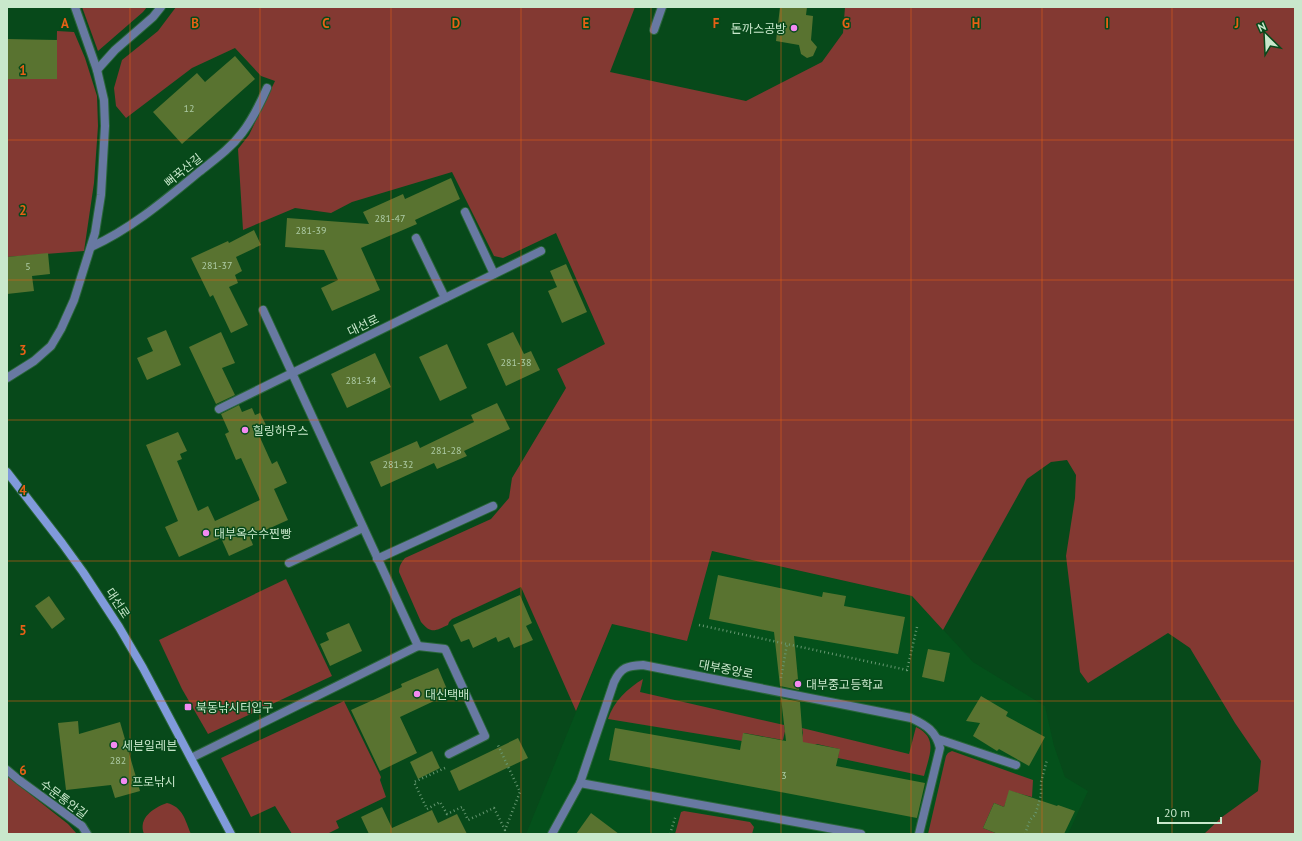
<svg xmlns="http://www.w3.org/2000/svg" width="1302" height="841" viewBox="0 0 1302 841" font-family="'PT Sans','Noto Sans KR',sans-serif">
<rect width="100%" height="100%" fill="#07491a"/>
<!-- built -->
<polygon fill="#04511b" points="712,551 912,596 973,662 1045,706 1054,746 1065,777 1088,791 1068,834 526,834 612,624 687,641"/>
<!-- green -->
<g fill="#833932">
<polygon points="82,7 147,7 143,12 98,51"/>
<path d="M176 7H635L610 72 746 101 822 62 843 33 845 7H1295V834H1204L1222 817 1258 791 1261 761 1235 723 1190 648 1168 633 1088 683 1080 672 1066 556 1075 498 1076 475 1067 460 1051 462 1027 479 943 630 912 596 712 551 687 641 612 624 576 711 521 587 452 619 449 622 448 625C435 631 431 634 421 622L399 572C399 566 401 563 405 558L491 519 509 498 512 478 566 388 557 369 605 344 556 233 503 258 494 256 452 172 352 202 331 213 295 208 243 230 238 149 249 135 275 81 261 76 235 48 192 68 126 118 116 106 114 88 122 60 158 31Z"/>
<polygon points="57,31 74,32 85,58 97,96 98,126 94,183 84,251 7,257 7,79 56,79"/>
<polygon points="286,579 332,676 208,734 182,689 159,640"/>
<path d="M643 679 640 692 784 725 785 731 783 740 744 733 742 741 608 719C614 701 627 689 643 679Z"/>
<polygon points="344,701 381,777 380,780 386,797 336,821 339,828 327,834 292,834 275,806 251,817 221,758"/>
<path d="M916 727C939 738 929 756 924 776L838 758 839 749 817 744 799 751 803 733 802 728 909 754Z"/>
<polygon points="952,751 1033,780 1032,797 1010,791 1004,807 994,803 983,828 998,834 928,834 946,756 948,753"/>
<polygon points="7,776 68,824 77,834 7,834"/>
<path d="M167 803C183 807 185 820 191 834H144C138 818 153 808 167 803Z"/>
<polygon points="684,811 750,822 754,827 752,834 675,834 681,812"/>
</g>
<!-- building -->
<g fill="#597330">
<polygon points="780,7 807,7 806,15 813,16 811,40 817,47 813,56 807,58 801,54 799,45 776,41"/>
<polygon points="7,39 57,40 57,79 7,79"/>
<polygon points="235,56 255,79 182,144 153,112 197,73 205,82"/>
<polygon points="451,178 460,199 415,220 417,224 361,248 380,290 332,311 321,288 338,280 324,250 285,247 287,218 369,224 363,212 403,194 405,199"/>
<polygon points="254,230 261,245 236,257 242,271 235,275 238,283 229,287 248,325 231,333 213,295 210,297 191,258 228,241 229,243"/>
<polygon points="48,253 50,274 32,276 34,291 7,294 7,257"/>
<polygon points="566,264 587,312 562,323 548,291 557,287 550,271"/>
<polygon points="166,330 181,365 147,380 137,358 153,351 147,338"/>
<polygon points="221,332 235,363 222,368 235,395 216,404 189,347"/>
<polygon points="513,332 524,354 531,351 540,370 506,386 487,344"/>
<polygon points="447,344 467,388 440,401 419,357"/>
<polygon points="375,353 391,387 347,408 331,374"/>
<polygon points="497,403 510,429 464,451 467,456 437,469 434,463 381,487 370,462 417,441 420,448 474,422 471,415"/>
<polygon points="239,405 242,412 252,408 255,415 260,413 268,429 258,433 272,464 277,461 287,483 274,489 288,520 250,537 253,545 229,556 221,538 179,557 165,527 178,521 146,445 178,432 187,451 180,454 182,459 177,461 198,511 208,506 215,521 260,500 241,458 236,460 225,434 229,432 221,414"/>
<polygon points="718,575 822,597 823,592 846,596 844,606 905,617 898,654 794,636 799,690 780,686 774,632 709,619"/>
<polygon points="520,595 532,623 526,626 533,640 514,648 509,637 498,642 496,637 473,648 469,639 461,642 453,625"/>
<polygon points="49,596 65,619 52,629 35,606"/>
<polygon points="349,623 362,651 330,666 320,644 329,640 326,633"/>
<polygon points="928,649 950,653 944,682 922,677"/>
<polygon points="438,668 449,694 400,717 417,753 380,771 351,710 402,687 401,684"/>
<polygon points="981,696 1008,712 1006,716 1045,737 1029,766 999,749 997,751 973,736 980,723 966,721"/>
<polygon points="781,698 800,702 803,742 840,749 836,766 925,783 917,818 791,794 609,760 615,728 740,750 743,733 786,741"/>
<polygon points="78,721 79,734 120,722 140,791 115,798 111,785 66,790 58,723"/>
<polygon points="518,738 528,758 459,791 450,771"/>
<polygon points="432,751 440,768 418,779 410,762"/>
<polygon points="1009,790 1057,806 1058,805 1075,811 1064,834 998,834 983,828 994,803 1004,807"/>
<polygon points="382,807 392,828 432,810 438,823 457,814 467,834 369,834 361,817"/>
<polygon points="591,813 619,834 576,834"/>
</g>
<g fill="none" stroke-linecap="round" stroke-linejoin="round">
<defs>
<g id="lane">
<polyline points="654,30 662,7"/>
<polyline points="97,70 115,50 153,17 161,7"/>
<polyline points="465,212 494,274"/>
<polyline points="416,238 445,298"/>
<path d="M91 247C131 229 165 200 199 172 214 160 230 149 242 133 252 120 260 104 267 88"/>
<polyline points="289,563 363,528"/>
<polyline points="938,739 1016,765"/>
<polyline points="7,770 19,780 82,826 87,834"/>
<polyline points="580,783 861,834"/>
<path d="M552 834 580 783 614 682C621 667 627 666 643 665L911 718C926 725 936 731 940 748L919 834"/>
</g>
<g id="street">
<polyline points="263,310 418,646"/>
<polyline points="7,378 34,361 51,346 61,329 74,300 95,233 101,195 105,126 104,100 97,70 75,7"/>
<polyline points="219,409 541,251"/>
<polyline points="377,559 493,506"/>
<polyline points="191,758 418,646 445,649 485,736 449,754"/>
</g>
<polyline id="secondary" points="7,472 62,543 83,572 119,627 143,668 231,834"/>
</defs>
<!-- lane casing -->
<use href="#lane" stroke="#2a663a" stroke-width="10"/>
<!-- street casing -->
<use href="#street" stroke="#2a663a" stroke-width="10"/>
<!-- secondary casing -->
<use href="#secondary" stroke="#2a663a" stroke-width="10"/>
<!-- path -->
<g stroke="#669771" stroke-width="2.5" stroke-dasharray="1 3" stroke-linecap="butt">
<polyline points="699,625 907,670 917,627"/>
<polyline points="781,678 787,644"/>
<polyline points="445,768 414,782 427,809 440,802 447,814 462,807 468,820 494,808 505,830 520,792 497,743"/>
<polyline points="670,834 676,815"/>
<polyline points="1025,834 1030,820 1035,815 1037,809 1041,795 1041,782 1047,760"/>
</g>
<!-- lane -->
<use href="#lane" stroke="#6879a2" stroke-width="8"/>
<!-- street -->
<use href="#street" stroke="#6879a2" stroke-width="8"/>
<!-- secondary -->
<use href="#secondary" stroke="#809adb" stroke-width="8"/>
</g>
<!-- grid -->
<path fill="none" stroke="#e66016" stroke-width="1" stroke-opacity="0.55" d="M130 7V834M260 7V834M391 7V834M521 7V834M651 7V834M781 7V834M911 7V834M1042 7V834M1172 7V834M7 140H1295M7 280H1295M7 420H1295M7 561H1295M7 701H1295"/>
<!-- markers -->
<g fill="#f38af2" stroke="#07491a" stroke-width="1.5">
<circle cx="794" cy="28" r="4"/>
<circle cx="245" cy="430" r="4"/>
<circle cx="206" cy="533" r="4"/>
<circle cx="798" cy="684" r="4"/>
<circle cx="417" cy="694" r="4"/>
<rect x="184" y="703" width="8" height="8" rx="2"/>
<circle cx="114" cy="745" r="4"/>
<circle cx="124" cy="781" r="4"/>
</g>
<g text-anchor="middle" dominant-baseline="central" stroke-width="3" stroke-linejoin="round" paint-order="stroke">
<!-- number labels -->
<g font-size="10" fill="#adcba5">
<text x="189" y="108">12</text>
<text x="390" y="218">281-47</text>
<text x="311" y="230">281-39</text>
<text x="217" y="265">281-37</text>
<text x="28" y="266">5</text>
<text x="516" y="362">281-38</text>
<text x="361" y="380">281-34</text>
<text x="446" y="450">281-28</text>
<text x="398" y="464">281-32</text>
<text x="118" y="760">282</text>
<text x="784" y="775">3</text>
</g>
<!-- poi labels -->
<g font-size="12" fill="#c9e8cc" stroke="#07491a" text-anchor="start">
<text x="786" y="28" text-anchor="end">돈까스공방</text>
<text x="253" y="430">힐링하우스</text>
<text x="214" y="533">대부옥수수찐빵</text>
<text x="806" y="684">대부중고등학교</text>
<text x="425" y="694">대신택배</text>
<text x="196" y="707">북동낚시터입구</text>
<text x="122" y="745">세븐일레븐</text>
<text x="132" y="781">프로낚시</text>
</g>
<!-- street labels -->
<g font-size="12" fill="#c9e8cc" stroke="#07491a">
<text transform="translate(183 170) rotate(-39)">뻐꾹산길</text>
<text transform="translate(363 325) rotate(-26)">대선로</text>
<text transform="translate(118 603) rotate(57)">대선로</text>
<text transform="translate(726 669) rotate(11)">대부중앙로</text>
<text transform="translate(64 799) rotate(37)">수문통안길</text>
</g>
</g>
<g font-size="13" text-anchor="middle" font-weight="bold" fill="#e66016" stroke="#07491a" stroke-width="3" stroke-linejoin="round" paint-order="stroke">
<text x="65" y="28">A</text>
<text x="195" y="28">B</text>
<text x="326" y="28">C</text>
<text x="456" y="28">D</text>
<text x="586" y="28">E</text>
<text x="716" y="28">F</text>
<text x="846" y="28">G</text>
<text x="976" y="28">H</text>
<text x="1107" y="28">I</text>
<text x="1237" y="28">J</text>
<text x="23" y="75">1</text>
<text x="23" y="215">2</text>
<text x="23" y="355">3</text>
<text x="23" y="495">4</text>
<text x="23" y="635">5</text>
<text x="23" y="775">6</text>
</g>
<!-- border -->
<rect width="1302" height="841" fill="none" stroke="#c9e8cc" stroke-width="16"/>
<!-- north arrow -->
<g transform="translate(1266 36) rotate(336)" stroke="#07491a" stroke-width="3" paint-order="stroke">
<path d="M0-3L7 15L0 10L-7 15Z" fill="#c9e8cc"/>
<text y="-6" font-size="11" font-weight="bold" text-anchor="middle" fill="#c9e8cc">N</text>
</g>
<!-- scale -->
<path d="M1158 817v6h63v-6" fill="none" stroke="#c9e8cc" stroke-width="2"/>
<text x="1164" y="817" font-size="12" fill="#c9e8cc" stroke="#07491a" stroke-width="3" paint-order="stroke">20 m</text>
</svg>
